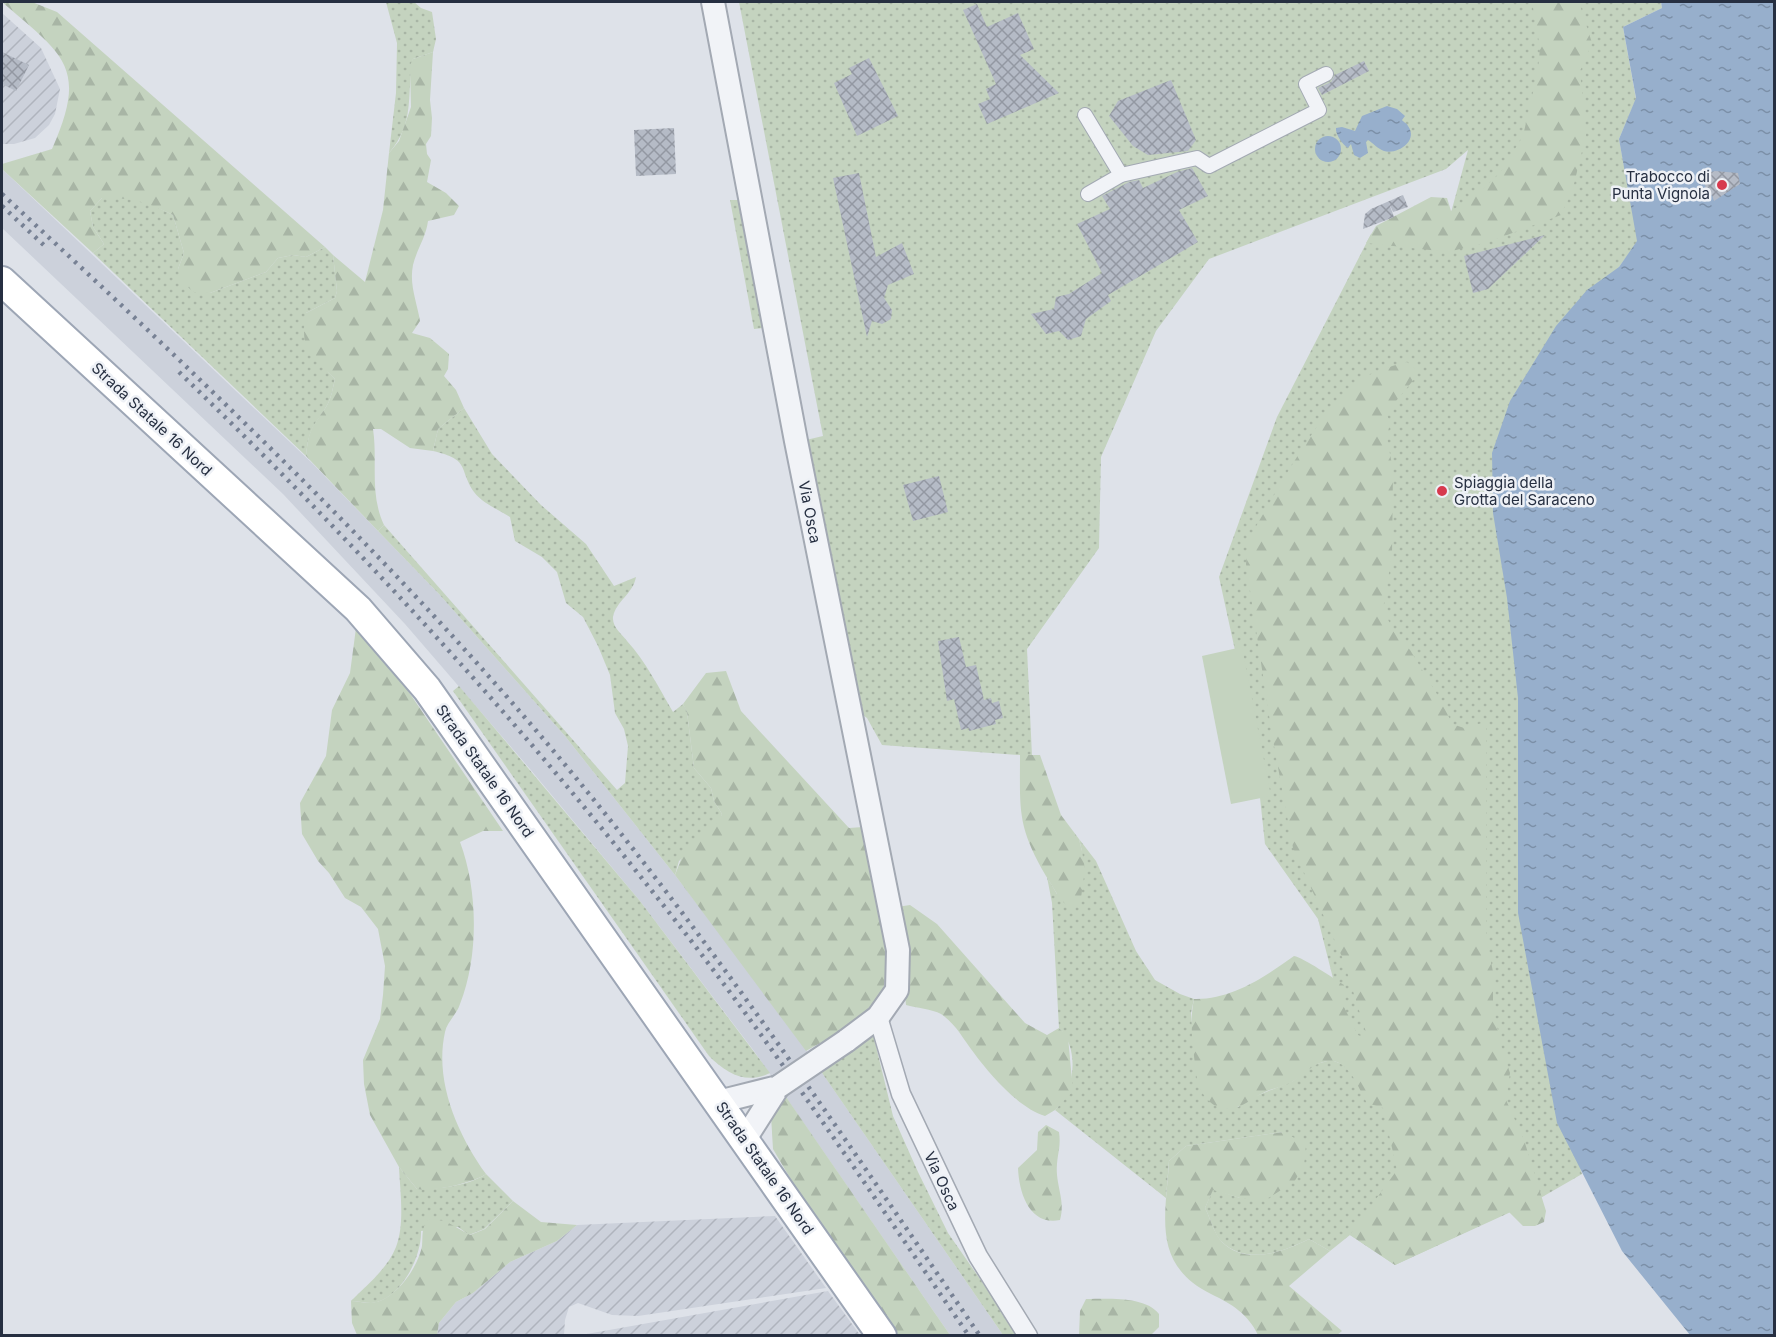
<svg xmlns="http://www.w3.org/2000/svg" width="1776" height="1337" viewBox="0 0 1776 1337" font-family="Inter,sans-serif">
<defs>
<pattern id="industrial-furrows" width="10" height="10" patternUnits="userSpaceOnUse" patternTransform="scale(1.5)"><rect width="10" height="10" fill="#ccd1db"/><path d="M-1 1l2-2M0 10L10 0M9 11l2-2" fill="none" stroke="#afb4bd"/></pattern>
<pattern id="green-dots" width="8" height="8" patternUnits="userSpaceOnUse" patternTransform="scale(1.5)"><rect width="8" height="8" fill="#c4d3bf"/><path d="M2 2h.1M6 6h.1" fill="none" stroke="#a8b5a5" stroke-width="1.8" stroke-linecap="round"/></pattern>
<pattern id="forest-firs" width="22" height="20" patternUnits="userSpaceOnUse" patternTransform="scale(1.5)"><rect width="22" height="20" fill="#c4d3bf"/><path d="M5 1l3.5 6h-7zM16 11l3.5 6h-7z" fill="#a8b5a5"/></pattern>
<pattern id="water-ripples" width="26" height="14" patternUnits="userSpaceOnUse" patternTransform="scale(1.5)"><rect width="26" height="14" fill="#97afcc"/><path d="M2 4q2-2 4 0t4 0M15 11q2-2 4 0t4 0" fill="none" stroke="#7b8fa7"/></pattern>
<pattern id="building-cross-hatch" width="8" height="8" patternUnits="userSpaceOnUse" patternTransform="scale(1.5)"><rect width="8" height="8" fill="#b5bbc6"/><path d="M0 0l8 8M0 8l8-8" fill="none" stroke="#9398a2"/></pattern>
</defs>
<rect width="100%" height="100%" fill="#dee2e9"/>
<!-- built -->
<polygon fill="#ccd1db" points="2,169 312,463 439,594 565,736 675,875 789,1025 1003,1335 950,1335 754,1051 640,901 530,769 405,624 283,494 2,228"/>
<!-- industrial -->
<g fill="url(#industrial-furrows)">
<polygon points="2,13 41,48 60,89 55,114 49,125 35,138 14,144 2,144"/>
<polygon points="775,1216 826,1288 638,1316 612,1315 578,1303 569,1307 565,1320 564,1335 437,1336 439,1323 456,1302 473,1293 510,1262 557,1241 577,1225"/>
<polygon points="828,1291 860,1335 581,1335"/>
</g>
<!-- green -->
<g fill="url(#green-dots)">
<path d="M386 2H414L421 8 432 12 436 39 433 52 413 59C406 94 416 122 389 153L396 93 397 43Z"/>
<path d="M739 2H1661L1662 8 1623 27 1636 99 1619 139 1638 241 1619 267 1518 698 1545 1057 1582 1174 1537 1200 1395 1265 1350 1235 1330 1251 1309 1239C1283 1252 1246 1266 1221 1241 1214 1234 1210 1217 1205 1208L1213 1189 1240 1198 1283 1132 1186 1146 1169 1161 1166 1198 1055 1110C1075 1090 1080 1049 1059 1028L1052 903 1047 877 1057 894 1082 851 1079 839 1096 861 1136 951 1155 980 1180 994 1194 999 1191 1013 1196 1067 1238 1107 1254 1097 1293 1081 1313 1065 1331 1060 1345 1065 1341 1010 1318 919 1265 844 1253 733 1219 577 1277 417 1371 234 1449 220 1468 150 1446 169 1209 259 1156 331 1101 457 1099 548 1027 649 1032 756 882 745 867 718 860 713 806 440 823 436Z"/>
<path d="M129 197 145 201 173 215 184 253 178 269 210 293 266 272 278 258 293 255 306 257 325 247 333 255 337 291 335 298 306 313 328 372 335 379C333 387 331 400 326 407 312 429 309 429 306 456L93 253 104 244 93 227 90 211 102 198Z"/>
<polygon points="730,200 739,200 763,328 754,329"/>
<path d="M464 408 492 454 541 505 586 544 614 586 636 577C633 594 616 601 613 617 612 627 622 634 627 641 646 662 659 688 673 712L683 704 687 712 694 768 711 788 714 801 722 814 720 821 679 861 675 875 565 736 439 594 378 531 384 525 617 790 625 783 628 746 624 729 615 713 610 675 598 646 583 617 566 603 557 572 542 557 515 541 510 517C498 509 483 504 474 492 458 468 471 460 433 451L438 429Z"/>
<path d="M459 686 640 901 770 1073C746 1085 726 1073 709 1056L453 691Z"/>
<polygon points="873,1034 893,1116 918,1172 948,1233 1019,1335 1003,1335 820,1070"/>
<path d="M399 1167 417 1189C439 1189 468 1186 486 1174L513 1201 484 1229 469 1235 458 1227 421 1231C422 1257 400 1301 371 1303 365 1303 357 1301 351 1301 367 1285 388 1268 396 1247 405 1224 400 1191 399 1167Z"/>
</g>
<!-- forest -->
<g fill="url(#forest-firs)">
<path d="M2 2H32L57 12 325 247 306 257 293 255 278 258 266 272 210 293 194 292 181 282 178 269 184 253 173 215C148 202 130 197 102 198L90 211 93 227 104 244 93 253 2 169V164L52 149C89 66 63 55 2 2Z"/>
<polygon points="1532,2 1579,2 1592,43 1580,71 1586,135 1573,188 1561,215 1488,242 1448,252 1366,243 1376,226 1431,197 1447,198 1451,211 1475,196 1500,173 1523,136 1538,70 1540,48"/>
<path d="M433 52 430 100 432 118 431 136 426 144 427 154 431 160 427 182 446 193 459 206 454 215 428 221C426 237 417 249 413 265 409 285 417 302 420 321L412 333 430 338 449 354 448 369 444 376 456 390 464 408 438 429 433 451 410 448 381 429H373C378 462 369 493 384 525L378 531 306 456C309 429 311 429 326 407 331 400 333 387 335 379 311 355 299 351 306 313L335 298 337 291 333 255 365 282 383 210 389 153 399 141 411 107 410 65 413 59Z"/>
<path d="M1407 362 1417 370 1416 377 1386 413 1390 422 1387 438 1393 470 1392 555 1383 609 1394 632 1410 650 1443 704 1452 724 1464 728 1486 722V936L1493 972V1006L1501 1046 1510 1073 1506 1100 1524 1140 1546 1211 1544 1222 1535 1226H1523L1509 1212 1395 1265 1350 1235 1397 1170 1383 1108 1367 1103C1359 1089 1349 1060 1330 1061 1314 1062 1307 1072 1295 1080 1286 1086 1274 1088 1265 1092 1256 1096 1247 1104 1237 1107 1213 1115 1198 1093 1196 1072 1193 1048 1189 1023 1194 999 1231 1000 1265 977 1294 956 1304 958 1333 978 1344 985L1343 1005 1358 1035 1368 1039 1343 959 1293 848 1272 735 1246 564 1248 544 1255 528C1278 489 1321 409 1356 383 1371 372 1388 367 1407 362Z"/>
<path d="M356 628 398 676 503 831H483L460 842C478 890 479 956 460 1004 457 1014 447 1022 445 1032 434 1082 458 1135 486 1174 473 1183 433 1192 417 1189L399 1167 370 1115 364 1084 363 1060 380 1019 383 995 385 966 378 929 361 907 345 898 329 873 318 861 302 834 300 803 326 756 332 710 350 673Z"/>
<path d="M726 671 741 711 849 828 863 827C870 863 900 971 878 1000 863 1021 829 1038 806 1051L675 875 685 849 719 821 722 814 714 801 711 788 694 768 687 712 683 704 706 673Z"/>
<path d="M1020 755H1040L1061 815 1079 839 1082 851 1085 869 1080 905 1072 909C1059 901 1054 888 1046 876 1017 826 1020 811 1020 755Z"/>
<path d="M910 905 937 924 1025 1023 1047 1035 1059 1028 1068 1037 1073 1091 1055 1110 1045 1116C1019 1108 990 1075 974 1053 963 1039 956 1024 941 1014 932 1009 916 1008 906 1005L897 907Z"/>
<polygon points="784,1094 950,1335 898,1335 800,1195 773,1149 771,1116"/>
<path d="M1046 1125 1059 1132C1061 1145 1058 1152 1057 1164 1055 1184 1066 1201 1060 1220 1030 1226 1019 1194 1018 1168L1037 1150 1038 1132Z"/>
<path d="M1283 1132 1306 1144 1304 1166 1294 1182 1265 1200 1240 1198 1213 1190 1205 1208C1210 1217 1214 1234 1222 1242 1246 1266 1283 1252 1309 1239L1330 1251 1289 1286 1342 1331 1337 1335H1258C1248 1314 1232 1304 1211 1294 1151 1264 1166 1216 1169 1161L1186 1146Z"/>
<path d="M513 1201 541 1222 577 1225 557 1241 510 1262 473 1293 456 1302 439 1323 437 1335H357L352 1323 351 1301C357 1301 364 1303 370 1303 394 1302 418 1268 422 1246 423 1235 421 1230 428 1219L445 1221 470 1235 485 1229Z"/>
<path d="M1086 1299C1108 1299 1145 1296 1159 1314V1327L1151 1335H1079L1080 1311Z"/>
</g>
<!-- pitch -->
<polygon fill="#c4d3bf" points="1242,647 1271,796 1231,804 1202,656"/>
<!-- water -->
<g fill="url(#water-ripples)">
<polygon points="1661,2 1774,2 1774,1335 1690,1335 1622,1251 1557,1123 1518,913 1518,698 1507,598 1493,513 1492,453 1510,401 1556,326 1587,290 1619,267 1637,241 1619,139 1636,98 1623,27 1662,8"/>
<path d="M1387 106 1397 109 1405 116 1402 120C1403 122 1407 123 1408 126 1419 141 1397 155 1384 151 1378 149 1373 143 1368 140L1366 142 1368 153 1360 158 1354 155 1351 144 1348 148C1343 145 1335 134 1336 128L1342 127 1355 131 1362 116Z"/>
<circle cx="1328" cy="149" r="13"/>
</g>
<!-- building -->
<g fill="url(#building-cross-hatch)">
<polygon points="977,4 987,27 1018,13 1034,49 1020,55 1059,93 987,124 978,104 990,99 986,89 996,84 963,10"/>
<polygon points="2,52 29,65 16,91 2,84"/>
<polygon points="869,58 898,116 857,136 834,83 852,74 849,68"/>
<polygon points="1364,61 1369,71 1322,95 1318,88 1331,82 1335,75"/>
<polygon points="1171,80 1196,140 1188,151 1148,155 1133,146 1109,116 1118,101"/>
<polygon points="674,128 676,174 636,176 634,130"/>
<polygon points="1192,168 1208,196 1179,210 1198,242 1108,295 1111,301 1086,319 1081,336 1068,340 1059,331 1046,334 1031,314 1054,309 1056,297 1069,294 1102,273 1077,224 1110,209 1102,196 1129,182 1139,180 1143,188 1177,172"/>
<polygon points="1715,171 1738,173 1740,184 1714,201 1712,195 1708,198 1704,180 1709,178 1707,173"/>
<polygon points="859,173 876,257 902,243 914,274 888,285 884,298 892,310 891,319 882,324 872,321 867,337 833,178"/>
<polygon points="1403,195 1408,207 1393,212 1389,203 1394,217 1363,229 1365,214 1371,209"/>
<polygon points="1545,235 1488,289 1473,293 1464,256"/>
<polygon points="939,476 948,512 913,521 903,485"/>
<polygon points="959,637 966,667 976,665 984,700 991,698 992,703 999,701 1003,718 995,720 996,724 969,731 969,728 961,730 954,699 947,701 938,641"/>
</g>
<g fill="none" stroke-linecap="round" stroke-linejoin="round">
<defs>
<g id="pedestrian">
<polyline points="1085,115 1121,175"/>
<polyline points="1088,194 1121,175 1197,158 1209,166 1319,110 1306,84 1326,74"/>
</g>
<polyline id="minor" points="878,1017 901,1094 978,1256 1028,1336"/>
<g id="tertiary">
<polyline points="713,2 796,441 898,950 897,990 878,1017 846,1041"/>
<polyline points="718,1102 778,1087"/>
<polyline points="745,1139 778,1087"/>
</g>
<polyline id="primary" points="2,281 358,609 427,689 882,1336"/>
</defs>
<!-- pedestrian casing -->
<use href="#pedestrian" stroke="#a3a9b3" stroke-width="16"/>
<!-- minor casing -->
<use href="#minor" stroke="#a3a9b3" stroke-width="21"/>
<!-- tertiary casing -->
<use href="#tertiary" stroke="#a3a9b3" stroke-width="26"/>
<!-- primary casing -->
<use href="#primary" stroke="#9da6b5" stroke-width="32"/>
<!-- pedestrian -->
<use href="#pedestrian" stroke="#f1f3f7" stroke-width="14"/>
<!-- minor -->
<use href="#minor" stroke="#f1f3f7" stroke-width="18"/>
<!-- tertiary -->
<use href="#tertiary" stroke="#f1f3f7" stroke-width="22"/>
<!-- primary -->
<use href="#primary" stroke="#fff" stroke-width="28"/>
<!-- rail -->
<g stroke="#778194" stroke-width="4.5" stroke-dasharray="3 6" stroke-linecap="butt">
<path d="M2 194C192 370 383 549 551 748 708 934 843 1136 980 1336"/>
<polyline points="2,206 48,249"/>
<path d="M179 372C347 535 507 707 652 891 766 1033 866 1186 969 1336"/>
</g>
<defs>
<polyline id="tertiary-bridge" points="778,1087 846,1041"/>
</defs>
<!-- tertiary-bridge casing -->
<use href="#tertiary-bridge" stroke="#a3a9b3" stroke-width="26" stroke-linecap="butt"/>
<!-- tertiary-bridge -->
<use href="#tertiary-bridge" stroke="#f1f3f7" stroke-width="22"/>
</g>
<!-- markers -->
<g fill="#d73a4e" stroke="#eef1f6" stroke-width="2">
<circle cx="1722" cy="185" r="6"/>
<circle cx="1442" cy="491" r="6"/>
</g>
<g text-anchor="middle" dominant-baseline="central" stroke-width="5" stroke-linejoin="round" paint-order="stroke">
<!-- poi labels -->
<g font-size="15" fill="#262f41" stroke="#eef1f6" text-anchor="end">
<text x="1710" y="176">Trabocco di<tspan x="1710" dy="17">Punta Vignola</tspan></text>
<text x="1454" y="482" text-anchor="start">Spiaggia della<tspan x="1454" dy="17">Grotta del Saraceno</tspan></text>
</g>
<!-- street labels -->
<g font-size="15" fill="#262f41" stroke="#eef1f6">
<text transform="translate(152 419) rotate(43)">Strada Statale 16 Nord</text>
<text transform="translate(810 512) rotate(79)">Via Osca</text>
<text transform="translate(485 771) rotate(55)">Strada Statale 16 Nord</text>
<text transform="translate(765 1168) rotate(55)">Strada Statale 16 Nord</text>
<text transform="translate(942 1181) rotate(65)">Via Osca</text>
</g>
</g>
<!-- border -->
<rect width="1776" height="1337" fill="none" stroke="#262f41" stroke-width="6"/>
</svg>
